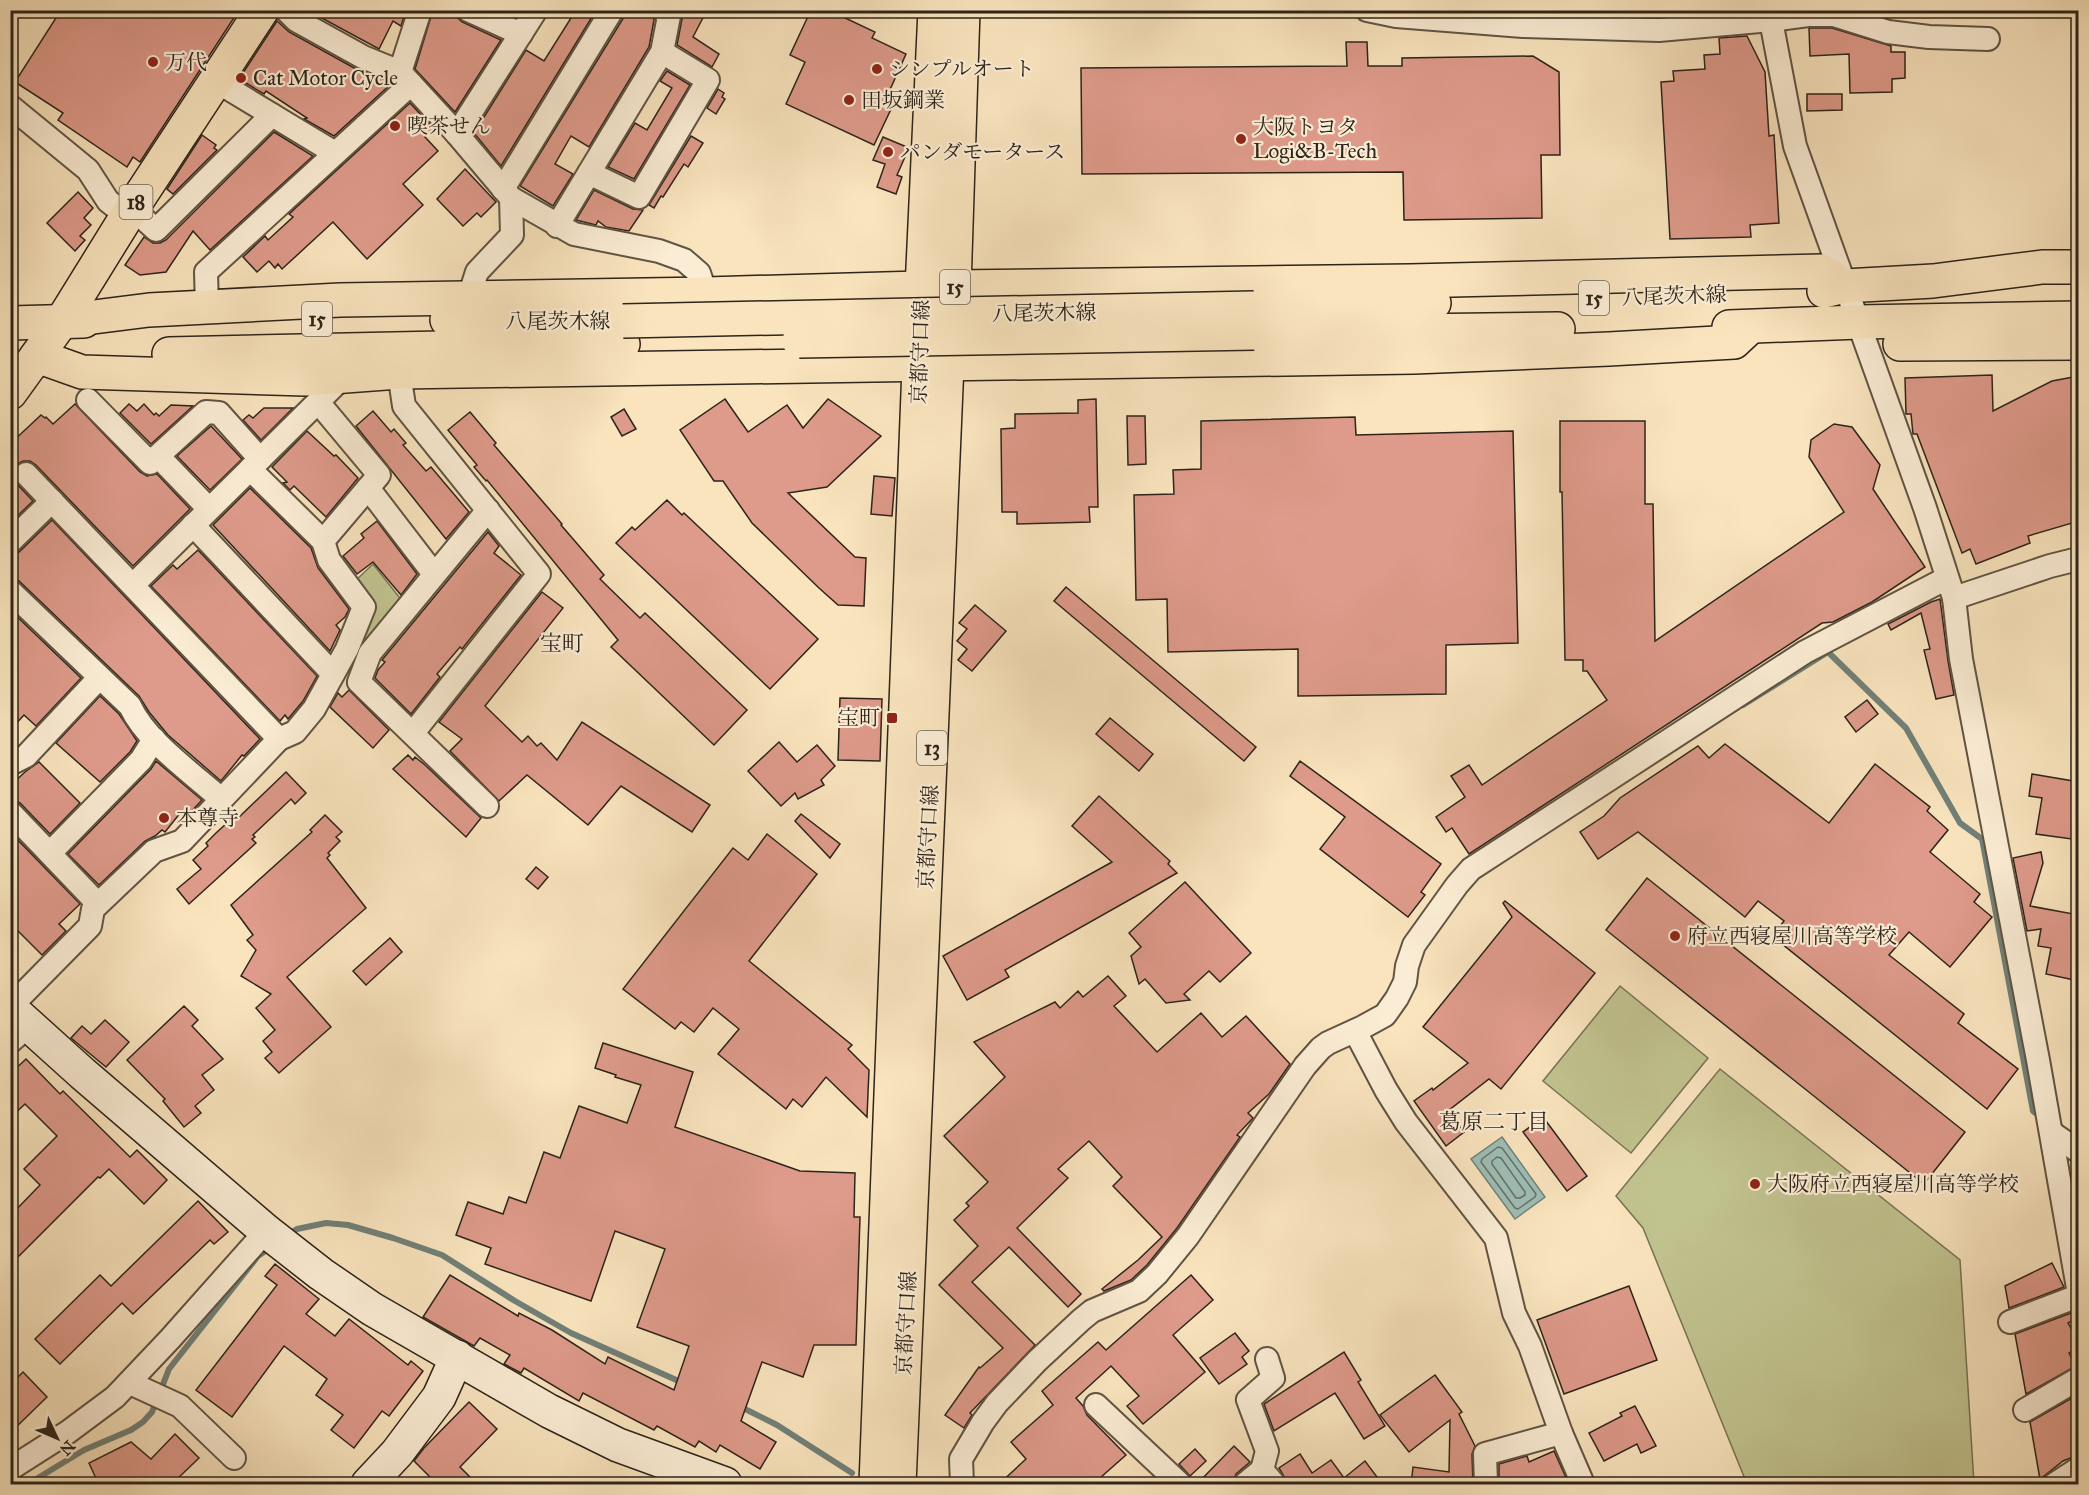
<svg xmlns="http://www.w3.org/2000/svg" width="2089" height="1495" viewBox="0 0 2089 1495" font-family="'IM FELL Great Primer','Noto Serif JP',serif">
<rect width="100%" height="100%" fill="#f9e4be"/>
<filter id="stains"><feTurbulence type="fractalNoise" baseFrequency=".00333" numOctaves="4"/><feColorMatrix values="0 0 0 0 .2 0 0 0 0 .09 0 0 0 0 .02 0 0 0 .5 -.17"/></filter>
<radialGradient id="worn" r=".72"><stop offset=".6" stop-color="#630" stop-opacity="0"/><stop offset="1" stop-color="#630" stop-opacity=".3"/></radialGradient>
<!-- green -->
<g fill="#c1c38f" stroke="#777454" stroke-width="1.5">
<polygon points="373,564 403,602 357,669 351,658 353,583"/>
<polygon points="1620,986 1708,1058 1631,1153 1543,1081"/>
<polygon points="1720,1069 1960,1260 1974,1484 1747,1484 1643,1228 1616,1196"/>
</g>
<!-- water -->
<polygon fill="#9ebeb6" stroke="#718078" stroke-width="1.5" points="1502,1137 1545,1197 1515,1219 1471,1159"/>
<g fill="none" stroke-linecap="round" stroke-linejoin="round">
<!-- shore -->
<g stroke="#667168" stroke-width="1.5">
<polygon points="1498,1147 1502,1148 1536,1194 1535,1197 1518,1209 1515,1208 1481,1162 1482,1159"/>
<polygon points="1497,1157 1501,1158 1525,1192 1525,1195 1520,1198 1516,1198 1492,1164 1492,1161"/>
</g>
<!-- stream -->
<g stroke="#718078" stroke-width="6">
<polyline points="1743,705 1828,652 1906,728 1960,823 1982,839 2033,1111 2039,1116"/>
<polyline points="288,1235 297,1229 326,1223 348,1225 393,1238 442,1255 515,1301 571,1333 683,1383"/>
<polyline points="739,1406 777,1425 852,1473"/>
<polyline points="28,1484 84,1450 131,1430 143,1422 152,1412 169,1369 258,1256 270,1248"/>
</g>
</g>
<!-- building -->
<g fill="#de9a8a" stroke="#2d241a" stroke-width="1.5">
<polygon points="61,10 239,10 140,162 133,157 127,167 58,120 63,113 15,82"/>
<polygon points="307,10 406,10 401,26 393,21 379,49"/>
<polygon points="433,10 455,10 457,17 462,22 501,40 455,112 415,69"/>
<polygon points="576,10 592,10 595,12 501,166 474,133 526,50 544,61"/>
<polygon points="625,10 650,10 654,20 649,47 589,147 571,136 555,164 573,174 553,206 520,186 624,17"/>
<polygon points="681,10 707,10 693,37 719,54 712,67 677,45 682,19"/>
<polygon points="811,10 843,10 841,16 875,32 872,38 906,54 884,103 892,107 874,145 786,104 805,62 790,55"/>
<polygon points="277,21 289,32 356,69 392,83 334,136 304,119 307,118 266,91 264,94 239,79"/>
<polygon points="1809,28 1832,28 1891,46 1891,52 1905,52 1905,78 1892,79 1892,92 1850,93 1849,54 1810,56"/>
<polygon points="1747,36 1765,72 1769,136 1774,135 1779,223 1750,225 1751,237 1670,239 1661,82 1674,81 1673,71 1705,69 1704,55 1720,54 1719,38"/>
<polygon points="1346,42 1367,42 1368,66 1402,66 1402,58 1533,56 1559,72 1560,155 1541,155 1542,218 1404,220 1403,172 1082,174 1081,68 1347,66"/>
<polygon points="667,71 690,85 634,179 608,167 635,123 647,130 672,88 660,81"/>
<polygon points="718,89 724,93 722,97 725,99 716,114 707,108"/>
<polygon points="1807,94 1842,94 1842,110 1807,111"/>
<polygon points="410,103 434,129 425,137 438,151 403,184 423,205 367,259 333,222 282,269 278,264 275,268 269,261 257,272 243,257 265,236 268,240 293,217 289,214"/>
<polygon points="274,132 313,156 210,250 193,231 166,272 140,275 125,265 144,237 153,243 160,243 166,240"/>
<polygon points="202,135 216,145 214,148 217,150 173,194 167,189"/>
<polygon points="691,136 703,143 688,167 684,164 663,197 661,196 654,208 649,205"/>
<polygon points="883,137 909,148 897,175 902,177 896,194 877,187 885,164 873,160"/>
<polygon points="465,169 496,202 481,217 477,213 463,226 437,199"/>
<polygon points="594,190 633,209 643,210 629,231 606,227 598,221 596,225 576,220"/>
<polygon points="78,192 93,208 84,218 91,225 80,236 85,240 75,251 47,223"/>
<polygon points="1992,375 1993,411 2052,381 2079,376 2079,521 2028,536 2030,543 1976,564 1970,549 1962,553 1917,434 1913,434 1911,414 1906,414 1905,378"/>
<polygon points="725,399 748,432 787,405 803,428 828,399 881,436 827,487 788,493 855,557 866,558 864,606 838,605 819,588 752,523 723,481 714,481 680,430"/>
<polygon points="1096,399 1098,507 1089,507 1090,522 1017,524 1017,512 1002,512 1001,429 1015,428 1015,414 1078,413 1078,400"/>
<polygon points="75,404 140,472 147,476 157,474 190,509 133,566 36,465 30,461 23,461 17,464 13,470 13,477 16,483 33,501 10,523 10,444 41,415 45,418 46,417 53,424"/>
<polygon points="129,404 137,411 144,404 154,415 156,413 159,416 171,405 193,406 151,444 120,413"/>
<polygon points="264,408 293,408 261,440 243,420 249,415 253,418"/>
<polygon points="624,409 636,429 622,436 611,417"/>
<polygon points="373,411 391,432 394,429 406,443 403,445 426,471 431,467 469,512 446,539 356,426"/>
<polygon points="470,412 496,443 494,445 562,524 561,525 604,575 600,579 640,618 645,613 747,710 714,745 611,647 618,640 487,480 486,481 474,467 477,465 448,430"/>
<polygon points="1127,416 1145,416 1146,464 1128,465"/>
<polygon points="1355,417 1356,435 1513,431 1518,643 1446,645 1446,694 1298,696 1298,649 1168,652 1167,599 1136,600 1134,495 1174,494 1173,470 1201,469 1201,421"/>
<polygon points="1560,421 1645,421 1645,504 1653,504 1655,641 1844,512 1809,457 1811,440 1834,424 1852,427 1880,465 1873,489 1925,567 1872,602 1833,622 1822,623 1469,854 1452,828 1446,832 1436,817 1465,797 1451,776 1469,765 1482,785 1607,700 1587,671 1583,671 1583,660 1565,660 1562,492 1560,492"/>
<polygon points="211,426 242,459 210,490 177,456"/>
<polygon points="307,431 334,456 336,455 358,478 326,517 294,486 290,490 283,483 287,482 272,467"/>
<polygon points="874,476 895,478 892,516 871,514"/>
<polygon points="250,488 311,548 318,568 349,609 345,617 336,625 340,630 330,651 213,525"/>
<polygon points="667,500 682,515 684,513 818,639 770,689 616,543 632,527 635,530"/>
<polygon points="52,520 260,739 244,756 242,755 221,781 168,735 149,712 139,696 19,581 10,578 10,555 19,552"/>
<polygon points="377,521 417,574 401,595 373,562 357,574 343,556 364,538 361,534"/>
<polygon points="488,532 499,546 494,553 521,575 462,649 460,647 437,674 440,677 411,714 375,678 378,670 385,662 382,660"/>
<polygon points="198,550 317,676 303,701 288,719 285,715 280,721 151,586 173,565 177,569"/>
<polygon points="1066,587 1256,747 1244,761 1054,601"/>
<polygon points="542,592 563,608 485,706 522,742 528,736 537,746 541,743 557,760 582,722 710,805 692,832 621,786 588,825 527,775 499,801 450,751 462,739 439,722"/>
<polygon points="1940,599 1948,661 1954,695 1936,699 1924,650 1930,649 1921,613 1891,630 1888,624 1931,602"/>
<polygon points="975,605 1006,631 972,671 958,660 967,649 957,641 967,629 959,623"/>
<polygon points="10,610 81,678 36,726 24,715 10,730"/>
<polygon points="349,690 389,730 373,748 330,707 338,693 342,697"/>
<polygon points="100,696 119,714 137,741 130,752 100,782 56,743"/>
<polygon points="840,698 882,699 880,761 838,760"/>
<polygon points="1867,700 1878,714 1856,732 1845,717"/>
<polygon points="1110,718 1153,754 1139,771 1096,734"/>
<polygon points="779,742 797,762 817,745 835,766 821,780 824,785 798,799 795,793 781,806 748,771"/>
<polygon points="1725,744 1829,823 1875,764 1930,807 1927,811 1948,830 1930,852 1980,894 1974,902 1992,917 1950,967 1909,932 1889,955 1964,1014 1958,1023 2018,1069 1987,1109 1772,936 1784,921 1758,901 1745,917 1638,832 1598,859 1580,832 1604,816 1620,798 1698,746 1709,758"/>
<polygon points="408,755 413,760 415,757 425,765 481,818 466,837 393,769"/>
<polygon points="156,761 202,800 187,816 181,812 165,832 162,830 155,836 145,841 99,885 68,854 151,769"/>
<polygon points="1300,761 1441,864 1421,892 1425,895 1408,917 1320,849 1345,817 1290,776"/>
<polygon points="39,762 80,803 50,834 20,803 10,799 10,786 25,772"/>
<polygon points="286,772 306,793 295,804 291,799 253,835 255,837 252,839 256,843 189,904 177,889 201,869 193,860 208,846 206,843 217,832 235,816 238,818"/>
<polygon points="2032,774 2079,782 2079,840 2036,834 2042,798 2029,796"/>
<polygon points="1099,796 1170,861 1168,864 1177,873 1005,970 1009,977 967,1000 943,956 1112,862 1072,826"/>
<polygon points="801,814 840,844 830,858 795,821"/>
<polygon points="325,815 342,832 336,837 340,841 328,853 330,855 327,858 366,908 287,977 331,1027 279,1073 265,1058 272,1052 263,1041 275,1030 256,1008 271,994 241,976 256,950 247,940 253,935 231,905 312,832 310,830"/>
<polygon points="10,832 80,904 59,924 66,931 42,955 10,923"/>
<polygon points="767,834 817,874 749,961 852,1045 848,1049 869,1070 867,1117 826,1077 802,1107 793,1099 786,1109 718,1054 739,1029 713,1008 694,1032 681,1022 675,1029 623,989 733,848 748,860"/>
<polygon points="2041,852 2043,863 2030,906 2079,915 2079,981 2046,974 2051,948 2038,946 2041,929 2027,931 2013,858"/>
<polygon points="536,867 548,877 538,889 526,879"/>
<polygon points="1647,878 1965,1132 1924,1184 1606,930"/>
<polygon points="1185,882 1251,953 1220,982 1209,971 1184,994 1190,1000 1166,1003 1145,979 1139,984 1131,956 1141,947 1129,933"/>
<polygon points="1505,901 1595,973 1501,1089 1489,1079 1448,1111 1464,1132 1446,1146 1414,1101 1432,1088 1433,1090 1468,1063 1423,1027 1512,917 1503,903"/>
<polygon points="390,938 402,952 366,985 353,971"/>
<polygon points="1108,976 1126,996 1114,1006 1157,1052 1201,1013 1222,1037 1246,1016 1290,1064 1269,1094 1248,1113 1253,1118 1237,1135 1240,1137 1177,1228 1147,1265 1131,1280 1104,1291 1102,1289 1138,1260 1162,1237 1113,1186 1122,1177 1089,1141 1058,1169 1068,1178 1017,1228 1081,1294 1068,1307 1009,1247 972,1282 1035,1345 970,1413 972,1415 964,1428 945,1415 979,1367 980,1368 1003,1348 939,1285 978,1246 954,1220 969,1206 966,1203 988,1182 944,1136 1005,1077 974,1042 1055,1002 1060,1008 1078,991 1083,997"/>
<polygon points="184,1006 198,1020 192,1026 223,1059 202,1075 214,1090 195,1106 201,1113 184,1127 163,1101 165,1099 127,1060"/>
<polygon points="105,1020 129,1042 106,1067 71,1038 82,1026 91,1034"/>
<polygon points="603,1043 693,1072 675,1127 800,1171 855,1173 854,1217 860,1217 856,1345 814,1345 803,1377 762,1362 741,1421 776,1442 760,1469 720,1445 716,1452 699,1441 695,1447 657,1426 654,1430 583,1393 579,1401 524,1368 521,1373 504,1364 510,1355 480,1338 474,1346 423,1317 450,1275 518,1316 519,1313 552,1330 605,1364 608,1357 674,1390 689,1346 637,1327 665,1249 615,1231 591,1301 485,1264 491,1248 456,1235 468,1202 503,1214 509,1197 526,1203 544,1152 560,1158 579,1106 627,1123 641,1085 615,1077 616,1075 595,1068"/>
<polygon points="26,1059 60,1094 63,1091 130,1157 137,1150 167,1180 144,1204 109,1169 100,1178 98,1177 10,1265 10,1216 40,1185 24,1169 57,1136 25,1104 10,1118 10,1074"/>
<polygon points="1543,1117 1587,1176 1567,1191 1523,1132"/>
<polygon points="198,1201 228,1232 214,1244 210,1240 133,1314 122,1303 60,1364 35,1339 100,1275 111,1286"/>
<polygon points="2052,1263 2064,1287 2009,1308 2005,1286"/>
<polygon points="275,1264 319,1299 306,1314 335,1336 349,1319 408,1365 411,1361 423,1371 389,1416 382,1411 354,1448 331,1430 343,1415 316,1395 327,1379 284,1346 232,1417 196,1390 277,1285 265,1276"/>
<polygon points="1191,1275 1213,1300 1173,1335 1205,1372 1143,1424 1127,1406 1139,1396 1111,1366 1076,1398 1083,1406 1087,1415 1126,1455 1092,1485 998,1485 1026,1459 1011,1442 1053,1405 1042,1391 1098,1342 1106,1350"/>
<polygon points="1629,1286 1657,1360 1564,1394 1537,1320"/>
<polygon points="2071,1313 2079,1315 2079,1317 2068,1323 2075,1335 2072,1336 2078,1347 2069,1353 2076,1366 2026,1394 2015,1334"/>
<polygon points="1235,1333 1249,1351 1242,1357 1247,1364 1219,1384 1200,1358"/>
<polygon points="1344,1352 1361,1380 1358,1382 1385,1426 1364,1439 1335,1393 1274,1431 1264,1404"/>
<polygon points="23,1372 47,1397 10,1433 10,1385"/>
<polygon points="1435,1375 1462,1412 1459,1414 1475,1446 1472,1454 1473,1485 1411,1485 1413,1467 1449,1472 1450,1420 1409,1452 1380,1415"/>
<polygon points="2079,1394 2079,1454 2073,1454 2073,1457 2063,1461 2043,1477 2041,1485 2030,1422"/>
<polygon points="469,1402 497,1429 460,1467 478,1485 438,1485 414,1461 424,1448"/>
<polygon points="1635,1406 1656,1446 1641,1453 1637,1444 1604,1461 1589,1433 1622,1416 1620,1413"/>
<polygon points="175,1434 199,1458 174,1482 169,1485 99,1485 89,1463 131,1442 151,1459"/>
<polygon points="1234,1446 1250,1462 1236,1474 1232,1485 1196,1485"/>
<polygon points="1195,1449 1206,1461 1190,1476 1179,1464"/>
<polygon points="1554,1451 1568,1482 1563,1485 1499,1485 1499,1464 1527,1456 1529,1462"/>
<polygon points="1300,1454 1312,1473 1331,1460 1344,1478 1365,1461 1383,1485 1289,1485 1279,1468"/>
</g>
<g fill="none" stroke-linecap="round" stroke-linejoin="round">
<defs>
<g id="street">
<polyline points="286,10 296,20 363,57 400,72 457,134 511,198 512,235 477,272 469,297"/>
<polyline points="468,10 521,34"/>
<polyline points="1367,10 1396,16 1523,26 1659,30 1771,20 1808,15 1834,15 1888,32 1929,37 1988,39"/>
<polyline points="1769,10 1795,146 1925,508 1954,598 1961,659 2038,1060 2078,1288"/>
<polyline points="400,72 420,10"/>
<polyline points="216,81 335,153"/>
<polyline points="10,106 88,170 108,201 127,216"/>
<polyline points="457,134 536,10"/>
<polyline points="589,173 639,197 708,80 662,52"/>
<polyline points="503,189 612,10"/>
<polyline points="511,198 574,234 659,251 684,260 699,273 706,294"/>
<polyline points="132,208 156,230 272,115"/>
<polyline points="557,226 662,52 669,16 663,10"/>
<polyline points="207,307 206,272 411,84"/>
<polyline points="399,372 404,406 539,574 413,733"/>
<polyline points="88,400 150,463 206,412 219,413 260,459"/>
<polyline points="318,402 379,475 323,541"/>
<polyline points="158,456 209,509"/>
<polyline points="26,474 279,739"/>
<polyline points="368,488 434,574"/>
<polyline points="193,525 333,674"/>
<polyline points="10,542 52,501"/>
<polyline points="133,585 345,375"/>
<path d="M10 591 130 706C146 741 192 773 221 799"/>
<polyline points="1954,598 2050,566 2078,559"/>
<polyline points="10,764 26,756 99,678"/>
<polyline points="487,806 359,682 370,653 488,510"/>
<polyline points="10,812 98,904"/>
<polyline points="50,853 141,760 154,739"/>
<polyline points="10,1007 90,926 93,909 154,851 182,841 279,739 295,732 314,709 347,649 364,607 329,560 323,541 250,469"/>
<polyline points="1355,1031 1386,1090 1406,1122 1496,1238 1514,1313 1530,1346 1561,1433 1583,1484"/>
<polyline points="10,1042 29,1025"/>
<polyline points="2052,1133 2078,1151"/>
<polyline points="2010,1322 2078,1296"/>
<polyline points="1267,1359 1273,1378 1248,1400 1267,1451 1262,1470 1274,1484"/>
<polyline points="130,1383 180,1406 234,1458"/>
<polyline points="1096,1405 1180,1484"/>
<polyline points="2025,1410 2078,1379"/>
<polyline points="10,1469 68,1432 115,1397 170,1339 266,1231"/>
<polyline points="962,1484 961,1459 983,1422 997,1403 1037,1361 1081,1320 1092,1311 1139,1291 1157,1274 1188,1236 1305,1066 1321,1048 1328,1043 1363,1027 1385,1015 1397,998 1405,982 1407,966 1414,945 1457,885 1471,869 1805,652 1947,578"/>
<polyline points="1245,1484 1262,1470"/>
<polyline points="1486,1484 1485,1454 1561,1433"/>
<polyline points="2055,1484 2078,1469"/>
</g>
<g id="secondary">
<polyline points="10,1008 82,1073 266,1231 321,1274 372,1309 549,1411 618,1445 725,1484"/>
<polyline points="368,1484 397,1453 439,1397 457,1357"/>
</g>
<g id="primary">
<polyline points="1824,291 1845,286 1933,281 2042,267 2078,267"/>
<polyline points="1254,308 1434,303"/>
<polyline points="447,320 623,321"/>
<polyline points="62,321 149,310 340,300 706,294 954,287 1410,281 1822,271 1845,286"/>
<polyline points="10,323 84,321"/>
<polyline points="1729,327 1859,322 2078,318"/>
<polyline points="1254,333 1558,329"/>
<polyline points="1900,344 2078,343"/>
<polyline points="169,354 623,344"/>
<polyline points="37,356 82,372 305,379 399,372 1414,357 1609,349 1734,342 1750,327"/>
<polyline points="10,393 62,321 127,216 262,10"/>
<polyline points="876,1484 922,289 935,10"/>
<polyline points="899,1484 947,364 954,287 963,10"/>
</g>
</defs>
<!-- street casing -->
<use href="#street" stroke="#605443" stroke-width="26"/>
<!-- secondary casing -->
<use href="#secondary" stroke="#2d241a" stroke-width="36"/>
<!-- primary casing -->
<use href="#primary" stroke="#2d241a" stroke-width="36"/>
<!-- street -->
<use href="#street" stroke="#fbedd5" stroke-width="22"/>
<!-- secondary -->
<use href="#secondary" stroke="#fbedd5" stroke-width="33"/>
<!-- primary -->
<use href="#primary" stroke="#f9e4be" stroke-width="33"/>
<defs>
<g id="primary-bridge">
<polyline points="623,321 1254,308"/>
<polyline points="799,341 1254,333"/>
</g>
</defs>
<!-- primary-bridge casing -->
<use href="#primary-bridge" stroke="#2d241a" stroke-width="36" stroke-linecap="butt"/>
<!-- primary-bridge -->
<use href="#primary-bridge" stroke="#f9e4be" stroke-width="33"/>
</g>
<!-- markers -->
<g fill="#8f2418" stroke="#fbedd5" stroke-width="2">
<circle cx="153" cy="62" r="6"/>
<circle cx="877" cy="69" r="6"/>
<circle cx="241" cy="78" r="6"/>
<circle cx="849" cy="100" r="6"/>
<circle cx="395" cy="126" r="6"/>
<circle cx="1241" cy="139" r="6"/>
<circle cx="888" cy="152" r="6"/>
<rect x="886" y="712" width="12" height="12" rx="3"/>
<circle cx="164" cy="818" r="6"/>
<circle cx="1675" cy="936" r="6"/>
<circle cx="1755" cy="1184" r="6"/>
</g>
<g text-anchor="middle" dominant-baseline="central" stroke-width="4.5" stroke-linejoin="round" paint-order="stroke">
<!-- shield labels -->
<g fill="#fbedd5" stroke="#6b6052" stroke-width="1.5">
<rect x="119.5" y="185" width="33" height="34" rx="4.5"/>
<rect x="940" y="270" width="30" height="34" rx="4.5"/>
<rect x="1579" y="281" width="30" height="34" rx="4.5"/>
<rect x="302" y="302" width="30" height="34" rx="4.5"/>
<rect x="917" y="731" width="30" height="34" rx="4.5"/>
</g>
<g font-size="20" font-weight="bold" fill="#2d241a">
<text x="136" y="202">18</text>
<text x="955" y="287">15</text>
<text x="1594" y="298">15</text>
<text x="317" y="319">15</text>
<text x="932" y="748">13</text>
</g>
<!-- poi labels -->
<g font-size="21" fill="#2d241a" stroke="#fbedd5" text-anchor="start">
<text x="165" y="62">万代</text>
<text x="889" y="69">シンプルオート</text>
<text x="253" y="78">Cat Motor Cycle</text>
<text x="861" y="100">田坂鋼業</text>
<text x="407" y="126">喫茶せん</text>
<text x="1253" y="127">大阪トヨタ<tspan x="1253" dy="24">Logi&amp;B-Tech</tspan></text>
<text x="900" y="152">パンダモータース</text>
<text x="880" y="718" text-anchor="end">宝町</text>
<text x="176" y="818">本尊寺</text>
<text x="1687" y="936">府立西寝屋川高等学校</text>
<text x="1767" y="1184">大阪府立西寝屋川高等学校</text>
</g>
<!-- street labels -->
<g font-size="21" fill="#2d241a" stroke="#fbedd5">
<text transform="translate(1674 296) rotate(-2)">八尾茨木線</text>
<text transform="translate(1044 313) rotate(-1)">八尾茨木線</text>
<text x="558" y="321">八尾茨木線</text>
<text transform="translate(920 352) rotate(-88)">京都守口線</text>
<text transform="translate(928 837) rotate(-87)">京都守口線</text>
<text transform="translate(906 1323) rotate(-87)">京都守口線</text>
</g>
<!-- neighbourhood labels -->
<g font-size="22" fill="#2d241a" stroke="#fbedd5">
<text x="562" y="643">宝町</text>
<text x="1494" y="1121">葛原二丁目</text>
</g>
</g>
<!-- margin -->
<rect width="2089" height="1495" fill="none" stroke="#f9e4be" stroke-width="36"/>
<rect x="12" y="12" width="2065" height="1471" fill="none" stroke="#2d241a" stroke-width="3"/>
<rect x="18" y="18" width="2053" height="1459" fill="none" stroke="#2d241a" stroke-width="1.5"/>
<!-- north arrow -->
<g transform="translate(57 1438) rotate(134)" stroke="#fbedd5" stroke-width="4.5" paint-order="stroke">
<path d="M0-4.5L10 22L0 15L-10 22Z" fill="#2d241a"/>
<text y="-9" font-size="16" font-weight="bold" text-anchor="middle" fill="#2d241a">N</text>
</g>
<rect width="100%" height="100%" filter="url(#stains)"/>
<rect width="100%" height="100%" fill="url(#worn)"/>
</svg>
